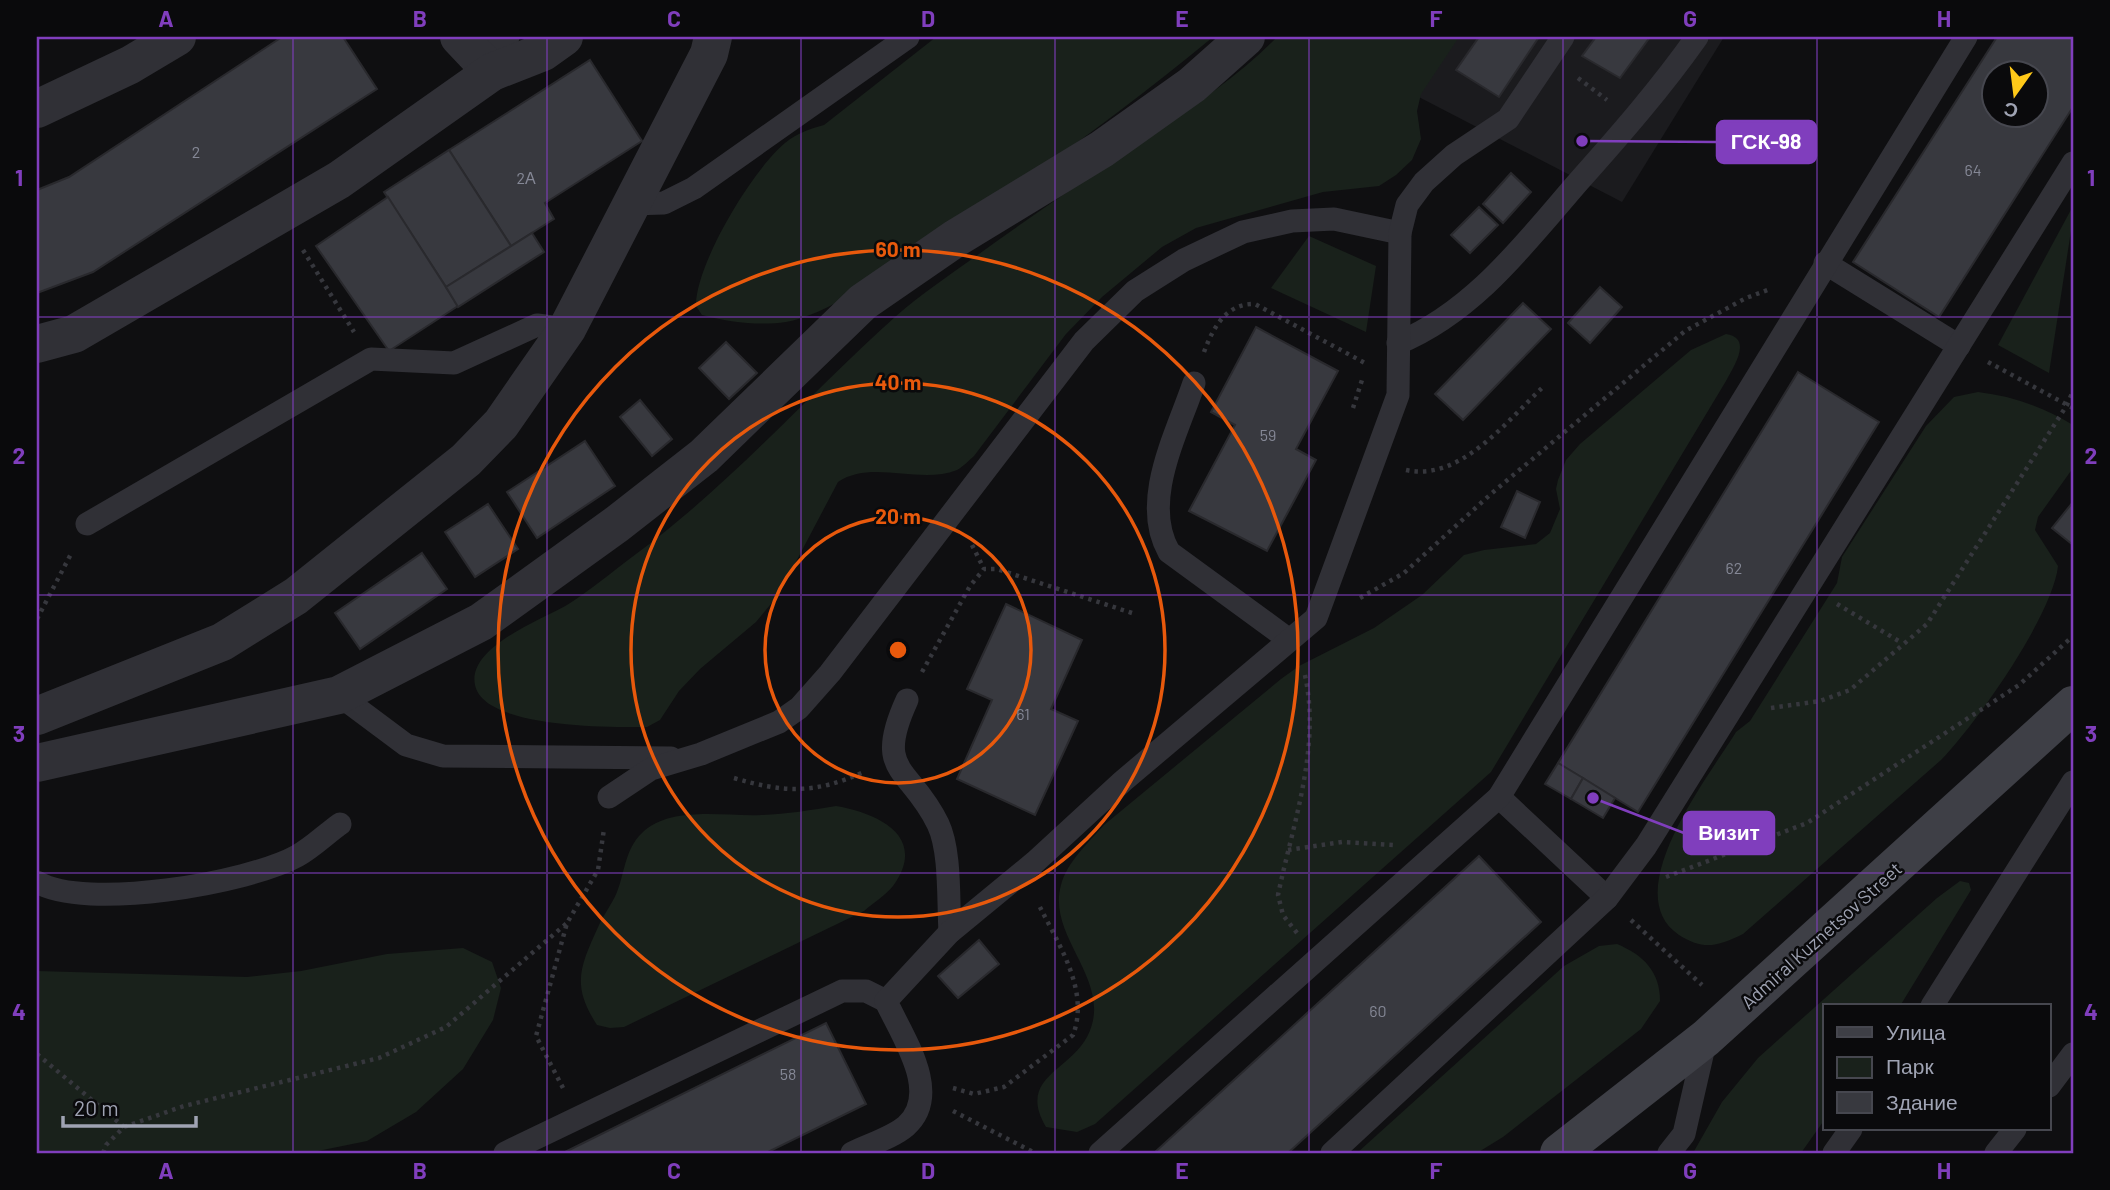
<svg xmlns="http://www.w3.org/2000/svg" width="2110" height="1190" viewBox="0 0 2110 1190" font-family="Barlow,sans-serif">
<rect width="100%" height="100%" fill="#0f0f11"/>
<!-- built -->
<polygon fill="#1b1b1e" points="1413,37 1724,37 1622,202 1384,79"/>
<!-- green -->
<g fill="#19211b">
<path d="M936 37H1213C1119 115 1019 186 917 253 885 274 824 316 786 322 759 326 728 322 702 315L696 306C695 265 753 169 785 143 797 133 810 129 824 125Z"/>
<path d="M1277 37H1459L1421 94 1417 111 1421 139 1412 160 1396 175 1379 186 1323 192 1196 228 1162 247 1102 297 1066 334 974 456C969 460 963 467 957 470 919 485 872 459 838 482L779 594 756 622 700 669 679 691 660 720 647 727C613 727 484 729 475 685 467 647 541 620 567 605 591 590 613 571 636 554 731 484 808 395 895 317 921 294 951 274 979 254 1037 212 1097 172 1156 131 1198 103 1242 73 1277 37Z"/>
<polygon points="2073,206 2073,218 2049,373 1998,345"/>
<polygon points="1309,236 1376,266 1366,332 1271,288"/>
<path d="M1726 334C1753 338 1734 366 1726 381L1491 772 1095 1124 1077 1132 1046 1127C1017 1078 1069 1071 1087 1037 1116 982 1046 938 1061 885 1067 862 1089 842 1104 825L1281 679 1299 666 1374 628 1422 595 1464 555 1484 550 1536 544 1550 533 1560 509 1556 489 1558 480 1566 460 1580 444 1691 350Z"/>
<path d="M1978 392C2012 396 2044 407 2073 425V468L2038 517 2035 530 2058 566C2053 615 1976 724 1941 760L1743 934C1718 946 1704 951 1679 935 1616 893 1710 775 1736 732L1750 721 1837 583 1842 557 1926 426 1954 397Z"/>
<path d="M836 806C877 813 929 836 893 886 886 895 873 903 864 911L624 1027 610 1028 597 1025C571 985 580 967 599 925 604 914 612 904 617 892 625 872 625 849 642 833 671 805 725 817 762 815 787 814 812 810 836 806Z"/>
<polygon points="1960,881 1969,883 1971,890 1900,1006 1825,1006 1825,1119 1801,1153 1693,1153 1722,1102 1758,1058 1937,898"/>
<path d="M1617 944C1643 955 1660 971 1660 1001L1641 1029 1503 1137 1477 1153H1357L1564 966 1599 946Z"/>
<polygon points="463,948 492,962 501,988 493,1020 463,1069 416,1112 367,1141 308,1153 37,1153 37,971 247,977 301,971 387,954"/>
</g>
<!-- building -->
<g fill="#38393f" stroke="#29292d" stroke-width="2" fill-rule="evenodd">
<polygon points="282,37 343,37 377,89 93,272 37,293 37,190 69,177"/>
<polygon points="1479,37 1539,37 1499,97 1456,70"/>
<polygon points="1596,37 1650,37 1620,78 1582,56"/>
<path d="M1997 37H2073V107L1939 317 1853 262ZM1994 74H2036V116H1994Z"/>
<polygon points="590,60 642,141 545,203 554,219 511,246 449,150"/>
<polygon points="449,150 511,246 446,287 384,192"/>
<polygon points="1511,173 1531,192 1503,223 1483,204"/>
<polygon points="388,197 458,306 389,351 316,246"/>
<polygon points="1479,207 1498,225 1470,253 1451,235"/>
<polygon points="532,233 544,252 458,307 446,287"/>
<polygon points="1600,287 1622,307 1590,343 1568,323"/>
<polygon points="1523,303 1551,329 1463,420 1435,394"/>
<polygon points="1256,327 1338,371 1296,449 1316,460 1267,551 1189,511 1235,425 1211,412"/>
<polygon points="726,342 757,373 729,399 699,368"/>
<polygon points="1798,372 1879,422 1638,812 1558,763"/>
<polygon points="640,400 672,439 652,456 620,417"/>
<polygon points="585,441 615,486 537,538 507,492"/>
<polygon points="1517,491 1540,502 1525,538 1501,527"/>
<polygon points="2073,502 2073,545 2052,528"/>
<polygon points="488,504 518,549 475,577 445,532"/>
<polygon points="422,553 447,589 360,649 335,613"/>
<polygon points="1006,604 1082,640 1051,709 1078,721 1035,815 957,779 992,700 967,689"/>
<polygon points="1558,763 1583,778 1571,799 1545,784"/>
<polygon points="1583,778 1615,798 1603,818 1571,799"/>
<polygon points="1479,856 1541,922 1288,1153 1154,1153"/>
<polygon points="979,940 999,964 958,998 938,976"/>
<polygon points="826,1023 866,1104 766,1153 563,1153"/>
</g>
<g fill="none" stroke-linecap="round" stroke-linejoin="round">
<!-- path -->
<g stroke="#36373d" stroke-width="4.5" stroke-dasharray="3.5 5" stroke-linecap="butt">
<polyline points="1578,78 1607,100"/>
<polyline points="303,250 354,332"/>
<path d="M1204 352C1213 328 1226 303 1255 304L1365 363"/>
<polyline points="1988,362 2073,408"/>
<polyline points="1353,408 1362,380"/>
<path d="M1406 470C1460 482 1507 421 1542 388"/>
<polyline points="972,545 984,569"/>
<polyline points="1360,598 1404,573 1492,493 1685,331 1746,298 1770,289"/>
<polyline points="1837,604 1902,643"/>
<polyline points="37,619 72,552"/>
<polyline points="922,672 970,586 984,569 997,569 1132,613"/>
<polyline points="1771,708 1820,701 1850,690 1927,624 2067,405 2073,391"/>
<path d="M734 778C784 793 815 794 864 772"/>
<polyline points="1288,850 1342,842 1394,845"/>
<polyline points="1666,877 1807,823 2019,685 2073,636"/>
<polyline points="1631,920 1702,985"/>
<path d="M1297 933 1283 915 1278 895C1293 823 1322 745 1304 671"/>
<polyline points="37,1054 124,1127"/>
<polyline points="563,1088 536,1036 567,923 598,870 604,829"/>
<path d="M953 1088 974 1094 1004 1087 1073 1035C1090 990 1058 944 1039 905"/>
<polyline points="953,1111 1035,1153"/>
<polyline points="103,1153 106,1145 124,1127 184,1106 379,1058 446,1027 567,923"/>
</g>
<!-- lane -->
<g stroke="#303036" stroke-width="23">
<polyline points="475,55 508,37"/>
<polyline points="630,204 664,203 694,188 908,37"/>
<polyline points="1825,263 1959,346"/>
<path d="M1398 343C1474 312 1526 242 1579 181 1620 135 1661 88 1697 37"/>
<path d="M1194 383C1177 434 1140 501 1169 552L1288 639"/>
<polyline points="87,524 371,359 454,363 537,325 567,329"/>
<polyline points="339,695 406,745 443,756 671,758"/>
<path d="M907 700C873 774 910 766 938 824 951 851 948 902 950 932"/>
<polyline points="609,797 651,769 701,754 779,722 799,708 830,673 1084,341 1135,291 1184,260 1243,232 1292,221 1334,219 1400,233"/>
<polyline points="1499,797 1607,898"/>
<path d="M37 882C85 911 248 883 297 856 312 848 326 834 340 824"/>
<polyline points="1932,1006 2073,782"/>
<polyline points="2049,1086 2073,1054"/>
<polyline points="505,1153 842,991 866,991 886,1001"/>
<path d="M852 1153C868 1145 892 1138 906 1126 943 1093 901 1035 886 1001L950 932 1035 862 1123 781 1316 618 1398 395 1400 233 1407 205 1424 182 1454 155 1508 119 1563 37"/>
<polyline points="1100,1153 1499,797 1966,37"/>
<polyline points="1332,1153 1607,898 1646,846 2073,163"/>
<polyline points="1669,1153 1684,1134 1706,1038"/>
<polyline points="1834,1153 1851,1129"/>
<polyline points="1996,1153 2015,1129"/>
</g>
<!-- street -->
<g stroke="#303036" stroke-width="38">
<polyline points="459,37 492,72"/>
<polyline points="37,109 130,65 177,37"/>
<polyline points="37,344 74,334 339,180 492,72 543,52 564,37"/>
<polyline points="37,716 222,642 296,596 466,460 501,424 567,329 709,54 713,37"/>
<polyline points="37,763 339,695 481,622 617,524 704,456 863,302 956,238 1102,149 1192,85 1246,37"/>
</g>
<!-- secondary -->
<polyline stroke="#3e3f46" stroke-width="38" points="1559,1153 1706,1038 2073,705"/>
</g>
<!-- grid -->
<path fill="none" stroke="#803ebd" stroke-width="2" stroke-opacity="0.55" d="M293 37V1153M547 37V1153M801 37V1153M1055 37V1153M1309 37V1153M1563 37V1153M1817 37V1153M37 317H2073M37 595H2073M37 873H2073"/>
<!-- distance rings -->
<g fill="none" stroke="#e8590c" stroke-width="3.5">
<circle cx="898" cy="650" r="133"/>
<circle cx="898" cy="650" r="267"/>
<circle cx="898" cy="650" r="400"/>
</g>
<g text-anchor="middle" dominant-baseline="central" stroke-width="5" stroke-linejoin="round" paint-order="stroke">
<!-- number labels -->
<g font-size="16" fill="#858896">
<text x="196" y="151">2</text>
<text x="1973" y="169">64</text>
<text x="526" y="177">2А</text>
<text x="1268" y="434">59</text>
<text x="1734" y="567">62</text>
<text x="1023" y="713">61</text>
<text x="1378" y="1010">60</text>
<text x="788" y="1073">58</text>
</g>
<!-- street labels -->
<g font-size="19" fill="#9fa3b3" stroke="#0a0a0c">
<text transform="translate(1821 935) rotate(-42)">Admiral Kuznetsov Street</text>
</g>
</g>
<circle cx="898" cy="650" r="10" fill="#e8590c" stroke="#0a0a0c" stroke-width="3.5"/>
<g font-size="21" text-anchor="middle" font-weight="bold" fill="#e8590c" stroke="#0a0a0c" stroke-width="5" stroke-linejoin="round" paint-order="stroke">
<text x="898" y="257">60 m</text>
<text x="898" y="390">40 m</text>
<text x="898" y="524">20 m</text>
</g>
<!-- callouts -->
<path fill="none" stroke="#803ebd" stroke-width="2.5" d="M1582 141L1717 142M1593 798L1684 833"/>
<g fill="#803ebd" stroke="#0a0a0c" stroke-width="2.5">
<circle cx="1582" cy="141" r="7"/>
<circle cx="1593" cy="798" r="7"/>
</g>
<g fill="#803ebd" stroke="#803ebd" stroke-width="2.5">
<rect x="1717" y="121" width="99" height="42" rx="7"/>
<rect x="1684" y="812" width="90" height="42" rx="7"/>
</g>
<g font-size="21" text-anchor="middle" font-weight="bold" fill="#fff">
<text x="1766" y="149">ГСК-98</text>
<text x="1729" y="840">Визит</text>
</g>
<!-- border -->
<rect width="2110" height="1190" fill="none" stroke="#0a0a0c" stroke-width="77"/>
<!-- legend -->
<rect x="1823" y="1004" width="228" height="126" fill="#0a0a0c" stroke="#46474f" stroke-width="2"/>
<rect x="1837" y="1027" width="35" height="10" fill="#3e3f46" stroke="#46474f" stroke-width="2"/>
<text x="1886" y="1040" font-size="21" fill="#9fa3b3">Улица</text>
<rect x="1837" y="1057" width="35" height="21" fill="#19211b" stroke="#46474f" stroke-width="2"/>
<text x="1886" y="1074" font-size="21" fill="#9fa3b3">Парк</text>
<rect x="1837" y="1092" width="35" height="21" fill="#38393f" stroke="#46474f" stroke-width="2"/>
<text x="1886" y="1110" font-size="21" fill="#9fa3b3">Здание</text>
<!-- north arrow -->
<g transform="translate(2015 94) rotate(194)"><circle r="33" fill="#0a0a0c" stroke="#46474f" stroke-width="2"/>
<path d="M0-5L12 26L0 18L-12 26Z" fill="#ffc919"/>
<text y="-10" font-size="19" font-weight="bold" text-anchor="middle" fill="#9fa3b3">С</text>
</g>
<!-- scale -->
<path d="M63 1116v10h133v-10" fill="none" stroke="#9fa3b3" stroke-width="3.5"/>
<text x="74" y="1116" font-size="21" fill="#9fa3b3" stroke="#0a0a0c" stroke-width="5" paint-order="stroke">20 m</text>
<rect x="38" y="38" width="2034" height="1114" fill="none" stroke="#803ebd" stroke-width="2.5"/>
<g font-size="23" text-anchor="middle" font-weight="bold" fill="#803ebd">
<text x="166" y="27">A</text>
<text x="420" y="27">B</text>
<text x="674" y="27">C</text>
<text x="928" y="27">D</text>
<text x="1182" y="27">E</text>
<text x="1436" y="27">F</text>
<text x="1690" y="27">G</text>
<text x="1944" y="27">H</text>
<text x="19" y="186">1</text>
<text x="2091" y="186">1</text>
<text x="19" y="464">2</text>
<text x="2091" y="464">2</text>
<text x="19" y="742">3</text>
<text x="2091" y="742">3</text>
<text x="19" y="1020">4</text>
<text x="2091" y="1020">4</text>
<text x="166" y="1179">A</text>
<text x="420" y="1179">B</text>
<text x="674" y="1179">C</text>
<text x="928" y="1179">D</text>
<text x="1182" y="1179">E</text>
<text x="1436" y="1179">F</text>
<text x="1690" y="1179">G</text>
<text x="1944" y="1179">H</text>
</g>
</svg>
